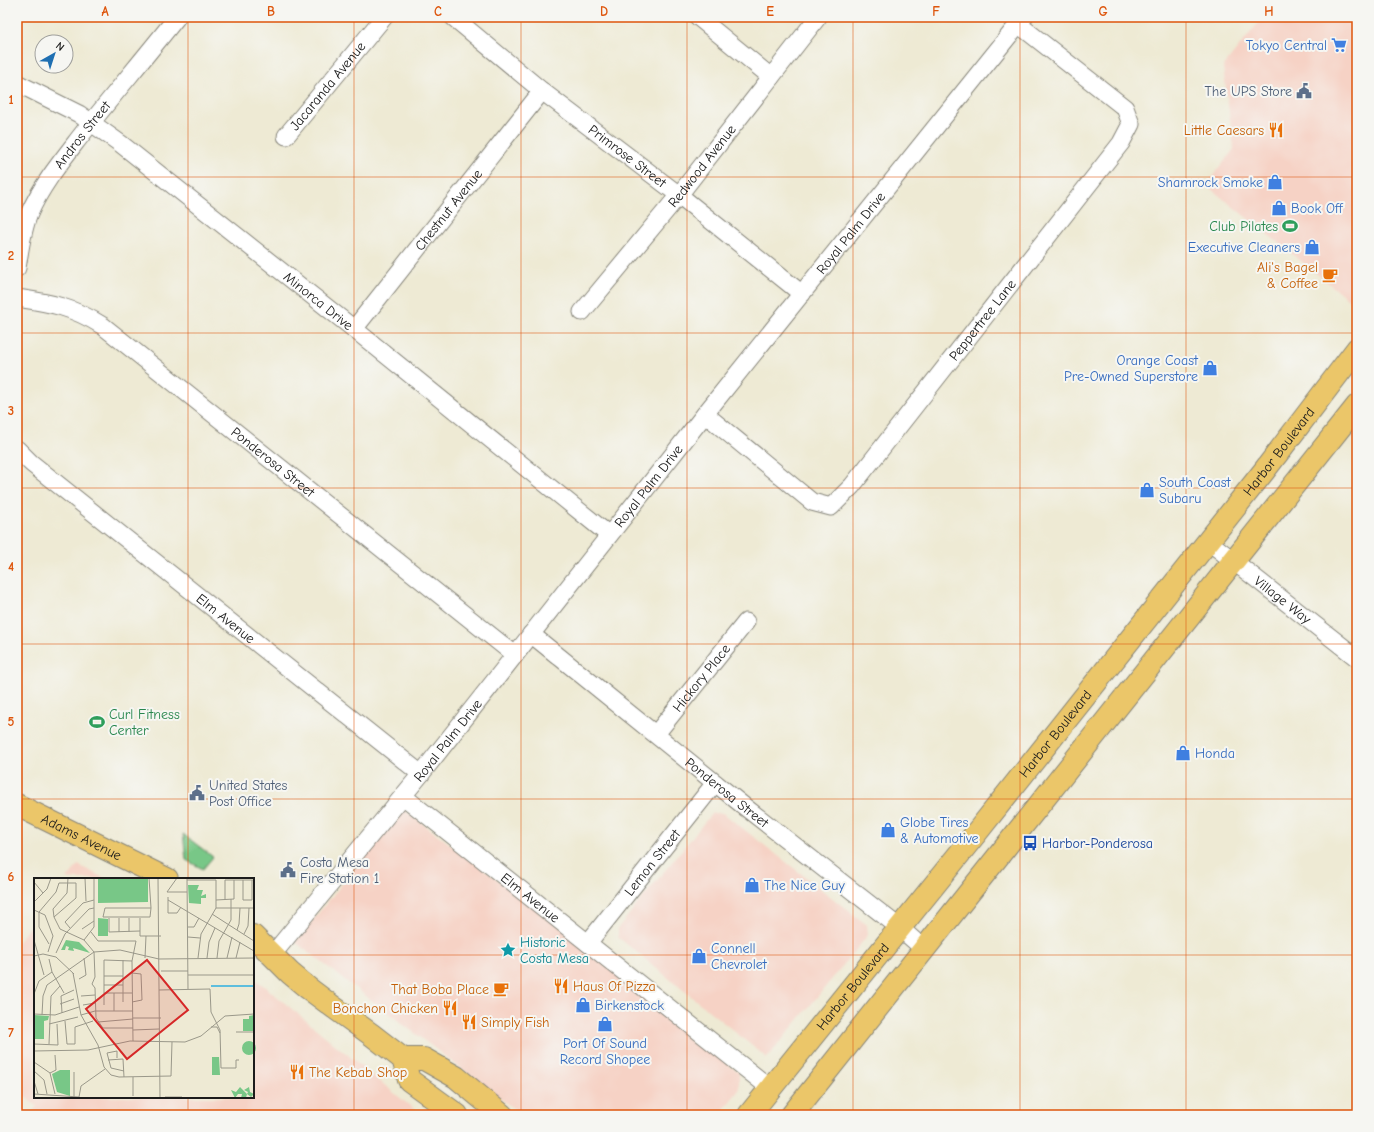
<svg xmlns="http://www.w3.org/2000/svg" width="1374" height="1132" viewBox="0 0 1374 1132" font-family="'Comic Neue',sans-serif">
<rect width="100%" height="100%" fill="#f6f6f2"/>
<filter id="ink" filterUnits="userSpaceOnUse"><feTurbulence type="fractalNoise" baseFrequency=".025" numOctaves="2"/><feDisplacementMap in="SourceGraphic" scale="8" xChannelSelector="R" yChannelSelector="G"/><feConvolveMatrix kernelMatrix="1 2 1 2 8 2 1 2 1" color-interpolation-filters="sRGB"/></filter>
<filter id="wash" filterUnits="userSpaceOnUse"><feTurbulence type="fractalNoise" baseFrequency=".012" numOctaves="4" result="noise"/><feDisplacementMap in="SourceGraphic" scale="16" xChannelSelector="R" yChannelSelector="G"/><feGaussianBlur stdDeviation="0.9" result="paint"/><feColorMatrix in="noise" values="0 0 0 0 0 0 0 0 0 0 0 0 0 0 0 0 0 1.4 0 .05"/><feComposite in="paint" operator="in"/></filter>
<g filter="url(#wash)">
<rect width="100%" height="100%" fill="#eeead4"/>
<!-- built -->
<g fill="#f6d2c5">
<polygon points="1263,17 1357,17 1357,306 1206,185 1234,149 1223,67"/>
<polygon points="403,809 592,950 739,1073 739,1090 719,1115 522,1115 295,942"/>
<polygon points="712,813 723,813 867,925 868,935 767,1058 618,937 618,928"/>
<polygon points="78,865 106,879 67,879"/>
<polygon points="35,920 35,1097 253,1097 253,977 421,1115 30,1115 37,1106 17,1091 17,943"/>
</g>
<!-- green -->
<polygon fill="#78c787" stroke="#4a7252" points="183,834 213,857 203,869 186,860"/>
</g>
<g filter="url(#ink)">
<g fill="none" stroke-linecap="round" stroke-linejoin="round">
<defs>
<g id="minor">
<path id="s1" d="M453 17 542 91 679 195 802 294"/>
<polyline points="698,17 771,77"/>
<path id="s2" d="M17 83 79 114 121 144 354 329 609 535"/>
<path id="s3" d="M286 136 384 17"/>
<path id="s4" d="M17 268C20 250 22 231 29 214 42 184 63 159 83 133 114 94 146 56 177 17"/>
<path id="s5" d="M17 298C51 303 73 307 103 326L515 655"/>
<path id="s6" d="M582 312 679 195 818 17"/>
<path id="s7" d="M354 329 542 91"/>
<path id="s8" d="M705 414 812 502 831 507 852 486 1121 143 1131 124 1125 108 1018 24"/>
<path id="s9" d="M17 449 31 463 421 774"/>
<path id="s10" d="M1208 541 1357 658"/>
<path id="s11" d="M531 634 745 807 900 928 924 949"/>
<path id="s12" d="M656 734 746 622"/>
<path id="s13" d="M403 796 770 1088"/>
<path id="s14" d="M588 943 715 783"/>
<path id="s15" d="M273 954 421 774 705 414 1024 17"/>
</g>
<g id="major">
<path id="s16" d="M17 805 167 879"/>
<polyline points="253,936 290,973 308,988 332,1006 372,1035 403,1059 409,1080 457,1115"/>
<polyline points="403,1059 424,1059 456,1077 502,1115"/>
<path id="s17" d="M749 1115 977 832 1264 471 1357 349"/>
<polyline points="792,1115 1357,406"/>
</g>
</defs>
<!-- minor casing -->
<use href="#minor" stroke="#858378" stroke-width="19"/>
<!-- major casing -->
<use href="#major" stroke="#858378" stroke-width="24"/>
<!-- minor -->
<use href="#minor" stroke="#fff" stroke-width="17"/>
<!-- major -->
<use href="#major" stroke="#ebc669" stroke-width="22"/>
</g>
</g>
<!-- grid -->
<path fill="none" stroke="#de560d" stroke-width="1" stroke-opacity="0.55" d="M188 17V879M354 17V1115M521 17V1115M687 17V1115M853 17V1115M1020 17V1115M1186 17V1115M17 177H1357M17 333H1357M17 488H1357M17 644H1357M17 799H1357M17 955H35M253 955H1357M188 1097V1115"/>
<!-- icons -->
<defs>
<symbol id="supermarket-bare" viewBox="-9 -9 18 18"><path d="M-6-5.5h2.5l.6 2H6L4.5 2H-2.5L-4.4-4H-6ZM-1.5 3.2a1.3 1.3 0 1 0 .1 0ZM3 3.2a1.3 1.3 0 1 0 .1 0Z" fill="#3f7fe0" stroke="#f6f6f2" stroke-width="2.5" paint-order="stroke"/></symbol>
<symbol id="civic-bare" viewBox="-9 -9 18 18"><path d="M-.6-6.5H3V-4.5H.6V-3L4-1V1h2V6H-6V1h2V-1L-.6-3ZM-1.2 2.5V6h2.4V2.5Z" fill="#5c6f8a" stroke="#f6f6f2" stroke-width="2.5" paint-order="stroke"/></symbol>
<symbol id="restaurant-bare" viewBox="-9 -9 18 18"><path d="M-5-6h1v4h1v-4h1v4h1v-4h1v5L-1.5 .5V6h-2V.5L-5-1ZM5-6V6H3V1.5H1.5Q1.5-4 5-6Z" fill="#e8710a" stroke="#f6f6f2" stroke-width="2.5" paint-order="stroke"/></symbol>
<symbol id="shop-bare" viewBox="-9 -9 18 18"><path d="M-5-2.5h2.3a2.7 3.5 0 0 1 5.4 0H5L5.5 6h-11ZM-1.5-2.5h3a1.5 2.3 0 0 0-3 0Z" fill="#3f7fe0" stroke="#f6f6f2" stroke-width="2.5" paint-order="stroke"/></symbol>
<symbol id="stadium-bare" viewBox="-9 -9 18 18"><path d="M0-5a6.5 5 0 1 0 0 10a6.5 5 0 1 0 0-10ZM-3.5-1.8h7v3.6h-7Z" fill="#2e9e5b" stroke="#f6f6f2" stroke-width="2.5" paint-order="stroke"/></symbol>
<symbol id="cafe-bare" viewBox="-9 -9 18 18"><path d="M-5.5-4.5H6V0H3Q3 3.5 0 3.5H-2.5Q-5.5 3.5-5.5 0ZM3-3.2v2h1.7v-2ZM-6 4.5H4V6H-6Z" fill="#e8710a" stroke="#f6f6f2" stroke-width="2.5" paint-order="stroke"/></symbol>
<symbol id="bus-bare" viewBox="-9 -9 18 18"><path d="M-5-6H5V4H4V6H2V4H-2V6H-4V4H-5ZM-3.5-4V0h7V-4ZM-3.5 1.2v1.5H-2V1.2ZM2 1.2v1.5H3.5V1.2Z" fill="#1a4fb4" stroke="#f6f6f2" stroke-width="2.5" paint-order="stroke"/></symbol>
<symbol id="sight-bare" viewBox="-9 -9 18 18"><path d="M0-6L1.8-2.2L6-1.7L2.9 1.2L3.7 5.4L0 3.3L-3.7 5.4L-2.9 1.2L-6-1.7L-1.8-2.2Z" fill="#0f9aa8" stroke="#f6f6f2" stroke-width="2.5" paint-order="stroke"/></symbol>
</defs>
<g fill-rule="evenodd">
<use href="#supermarket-bare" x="1328" y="34" width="22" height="22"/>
<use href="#civic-bare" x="1293" y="80" width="22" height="22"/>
<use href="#restaurant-bare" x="1265" y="119" width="22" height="22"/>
<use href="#shop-bare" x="1264" y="171" width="22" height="22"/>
<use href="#shop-bare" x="1268" y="197" width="22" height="22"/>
<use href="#stadium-bare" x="1279" y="215" width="22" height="22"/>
<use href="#shop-bare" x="1301" y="236" width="22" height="22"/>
<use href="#cafe-bare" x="1319" y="264" width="22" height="22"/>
<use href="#shop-bare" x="1199" y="357" width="22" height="22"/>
<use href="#shop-bare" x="1136" y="479" width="22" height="22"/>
<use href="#stadium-bare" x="86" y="711" width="22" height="22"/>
<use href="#shop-bare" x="1172" y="742" width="22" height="22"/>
<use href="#civic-bare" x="186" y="782" width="22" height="22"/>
<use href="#shop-bare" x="877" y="819" width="22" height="22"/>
<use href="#bus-bare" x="1019" y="832" width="22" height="22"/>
<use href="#civic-bare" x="277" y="859" width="22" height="22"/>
<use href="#shop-bare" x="741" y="874" width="22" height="22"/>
<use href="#sight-bare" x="497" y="939" width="22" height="22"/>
<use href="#shop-bare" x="688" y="945" width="22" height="22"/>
<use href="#restaurant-bare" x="550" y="975" width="22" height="22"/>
<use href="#cafe-bare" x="490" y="978" width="22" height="22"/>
<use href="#shop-bare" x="572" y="994" width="22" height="22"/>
<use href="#restaurant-bare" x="439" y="997" width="22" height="22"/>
<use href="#restaurant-bare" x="458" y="1011" width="22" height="22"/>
<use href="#shop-bare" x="594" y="1013" width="22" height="22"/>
<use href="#restaurant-bare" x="286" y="1061" width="22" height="22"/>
</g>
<g text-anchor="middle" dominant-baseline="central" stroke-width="4" stroke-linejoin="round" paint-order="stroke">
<!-- shop labels -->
<g font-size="14" fill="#366cbe" stroke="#f6f6f2" text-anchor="start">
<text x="1327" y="45" text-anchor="end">Tokyo Central</text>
<text x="1263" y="182" text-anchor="end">Shamrock Smoke</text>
<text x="1291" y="208">Book Off</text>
<text x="1300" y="247" text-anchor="end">Executive Cleaners</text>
<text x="1198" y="360" text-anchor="end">Orange Coast<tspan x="1198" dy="16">Pre-Owned Superstore</tspan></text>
<text x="1159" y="482">South Coast<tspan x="1159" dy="16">Subaru</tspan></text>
<text x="1195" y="753">Honda</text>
<text x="900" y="822">Globe Tires<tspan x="900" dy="16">&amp; Automotive</tspan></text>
<text x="764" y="885">The Nice Guy</text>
<text x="711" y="948">Connell<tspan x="711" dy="16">Chevrolet</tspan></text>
<text x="595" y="1005">Birkenstock</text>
<text x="605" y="1043" text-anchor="middle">Port Of Sound<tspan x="605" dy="16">Record Shopee</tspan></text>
</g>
<!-- street labels -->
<g font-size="14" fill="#1c1c1c" stroke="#f6f6f2">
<text stroke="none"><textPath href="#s3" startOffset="65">Jacaranda Avenue</textPath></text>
<text stroke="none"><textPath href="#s4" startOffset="151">Andros Street</textPath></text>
<text stroke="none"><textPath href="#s1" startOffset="223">Primrose Street</textPath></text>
<text stroke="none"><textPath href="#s6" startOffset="189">Redwood Avenue</textPath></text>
<text stroke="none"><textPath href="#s7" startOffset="152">Chestnut Avenue</textPath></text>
<text stroke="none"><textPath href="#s15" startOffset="924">Royal Palm Drive</textPath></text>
<text stroke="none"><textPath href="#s2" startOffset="373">Minorca Drive</textPath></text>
<text stroke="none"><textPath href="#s8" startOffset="399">Peppertree Lane</textPath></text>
<text stroke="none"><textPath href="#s17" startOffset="849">Harbor Boulevard</textPath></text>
<text stroke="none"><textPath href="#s5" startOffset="309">Ponderosa Street</textPath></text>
<text stroke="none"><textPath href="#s15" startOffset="600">Royal Palm Drive</textPath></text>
<text stroke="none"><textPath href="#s10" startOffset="95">Village Way</textPath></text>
<text stroke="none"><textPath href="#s9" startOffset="269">Elm Avenue</textPath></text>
<text stroke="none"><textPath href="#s12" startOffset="72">Hickory Place</textPath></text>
<text stroke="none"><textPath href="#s17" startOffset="489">Harbor Boulevard</textPath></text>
<text stroke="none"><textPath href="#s15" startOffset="276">Royal Palm Drive</textPath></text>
<text stroke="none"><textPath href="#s11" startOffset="252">Ponderosa Street</textPath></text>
<text stroke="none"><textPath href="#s16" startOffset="72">Adams Avenue</textPath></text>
<text stroke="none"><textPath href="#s14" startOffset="103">Lemon Street</textPath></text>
<text stroke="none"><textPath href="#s13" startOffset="163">Elm Avenue</textPath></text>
<text stroke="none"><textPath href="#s17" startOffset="165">Harbor Boulevard</textPath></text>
</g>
<!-- service labels -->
<g font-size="14" fill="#4e5e75" stroke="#f6f6f2" text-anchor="start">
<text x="1292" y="91" text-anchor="end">The UPS Store</text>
<text x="209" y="785">United States<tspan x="209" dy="16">Post Office</tspan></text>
<text x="300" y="862">Costa Mesa<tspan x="300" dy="16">Fire Station 1</tspan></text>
</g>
<!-- food labels -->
<g font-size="14" fill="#c56008" stroke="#f6f6f2" text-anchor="end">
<text x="1264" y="130">Little Caesars</text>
<text x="1318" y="267">Ali's Bagel<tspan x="1318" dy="16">&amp; Coffee</tspan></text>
<text x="573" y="986" text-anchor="start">Haus Of Pizza</text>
<text x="489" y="989">That Boba Place</text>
<text x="438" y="1008">Bonchon Chicken</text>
<text x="481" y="1022" text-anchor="start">Simply Fish</text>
<text x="309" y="1072" text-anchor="start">The Kebab Shop</text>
</g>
<!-- leisure labels -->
<g font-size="14" fill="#27864d" stroke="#f6f6f2" text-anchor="end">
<text x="1278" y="226">Club Pilates</text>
<text x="109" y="714" text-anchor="start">Curl Fitness<tspan x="109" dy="16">Center</tspan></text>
</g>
<!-- transit labels -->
<g font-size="14" fill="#164399" stroke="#f6f6f2" text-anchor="start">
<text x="1042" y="843">Harbor-Ponderosa</text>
</g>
<!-- culture labels -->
<g font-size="14" fill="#0d838f" stroke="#f6f6f2" text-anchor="start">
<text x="520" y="942">Historic<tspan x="520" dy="16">Costa Mesa</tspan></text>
</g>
</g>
<!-- overview -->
<g transform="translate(34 878)">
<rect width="220" height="220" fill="#eeead4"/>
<path d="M64 0H114V24L64 25ZM154 7H165L163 12H169L167 18 172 16V20H167V26L155 25ZM64 40 74 41V58H64ZM32 62 45 64 56 75 39 70 40 73 34 72 35 69 32 68 31 72H27ZM0 137 15 138 14 142 10 143V161H0ZM220 137V153H209V141H215V138ZM208 170a7 7 0 1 1 14 0a7 7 0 1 1-14 0ZM178 179H185L186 197H178ZM26 192H36V218L23 214 18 196ZM206 209 213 216 214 214 210 212 215 209 216 214 220 216 217 219 213 216 212 220H207L208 216H204L201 220 197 212 202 214Z" fill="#78c787"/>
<path fill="none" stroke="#5ebedd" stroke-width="2" d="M177 108H220"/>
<path fill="none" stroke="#9a988a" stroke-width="1" d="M34 0 33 15 19 31 20 39 26 51 50 62 60 74 61 99 58 106 61 110 62 140 69 150H99M51 0 52 23M115 0 117 30 116 39H69L71 30H117M124 0 126 220M153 1 154 111M153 2H182V30L167 56 164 80M209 2V22H218V2M0 4 9 15M133 14H153M133 14 143 0M134 19V35H143L147 29M134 22 220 73M182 22 200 21V2M191 22V2H220M0 24 13 11 17 0M182 30H220M0 32 11 37 19 58 14 74M178 36 220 63M75 40V54L106 53M85 40V54M106 40V58H127M154 49H160L165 40M36 50 31 44 49 25 60 22M48 51 60 43M203 52 205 46 206 30M57 54 64 63H102L98 83 99 163M95 54V40M210 56 214 48 215 30M154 59 166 60M0 62 10 97M50 62 60 49V0M15 66 5 49V34L22 14 25 5H42V20L20 39M22 75 31 56 55 31 60 30M0 78 9 76 22 79 40 96M111 80 112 58M173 80 175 64 181 50M183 80 185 63 197 42V21M193 80 198 59M202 80 206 64M15 81 18 94 30 115M125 81 220 80M89 82V124M127 93H154M39 95 47 137 64 167 70 189 77 197 85 199 137 198 138 164M98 95 107 96 108 122 98 124M154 97H220M70 98H89M45 101 52 97 50 80M70 107H89M125 112 176 111 177 134 186 152 187 190H202V182H205M70 115H98M80 115V133M0 116 5 103 18 94M47 118 61 117M26 126 40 121M49 127 61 125M70 127V82L98 83M28 135 27 118 40 112M0 136 21 137 45 129M8 137 9 118 13 107 60 74 86 72 125 81M47 137 61 133H99M99 140H127M31 143 33 166H41V149L59 143M64 144 99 141M15 146 44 139M177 149H183L186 155M99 152 125 151M202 154H220M0 166 24 167 23 146M15 166 17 118 26 108M0 173 54 172 96 163 151 164 167 158 191 138 220 136M83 180V173L73 175 77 190 90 193M74 182 89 181 90 199M0 184 16 195 21 216M0 193 10 202 13 216M16 195 22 192 21 177M99 199V218M0 203 4 216M0 216 45 219 47 208 71 191M40 219V194M131 219H148"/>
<path fill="#d62828" fill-opacity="0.15" stroke="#d62828" stroke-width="2" d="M113 82 154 132 93 181 52 131Z"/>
<rect width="220" height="220" fill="none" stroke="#1c1c1c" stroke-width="2"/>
</g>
<!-- margin -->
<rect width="1374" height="1132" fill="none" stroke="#f6f6f2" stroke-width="44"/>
<!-- north arrow -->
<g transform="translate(54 54) rotate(39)"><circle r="19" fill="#f6f6f2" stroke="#9f9f9c"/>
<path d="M0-3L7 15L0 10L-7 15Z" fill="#1f6fb2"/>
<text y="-6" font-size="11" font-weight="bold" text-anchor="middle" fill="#1c1c1c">N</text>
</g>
<rect x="22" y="22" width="1330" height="1088" fill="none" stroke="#de560d" stroke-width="1.5"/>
<g font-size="13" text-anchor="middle" font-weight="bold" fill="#de560d">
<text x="105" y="16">A</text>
<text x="271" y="16">B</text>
<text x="438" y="16">C</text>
<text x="604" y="16">D</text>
<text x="770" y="16">E</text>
<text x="936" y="16">F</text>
<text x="1103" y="16">G</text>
<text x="1269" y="16">H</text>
<text x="11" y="104">1</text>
<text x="11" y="260">2</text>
<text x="11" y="415">3</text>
<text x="11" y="571">4</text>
<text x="11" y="726">5</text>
<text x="11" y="881">6</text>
<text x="11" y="1037">7</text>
</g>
</svg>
